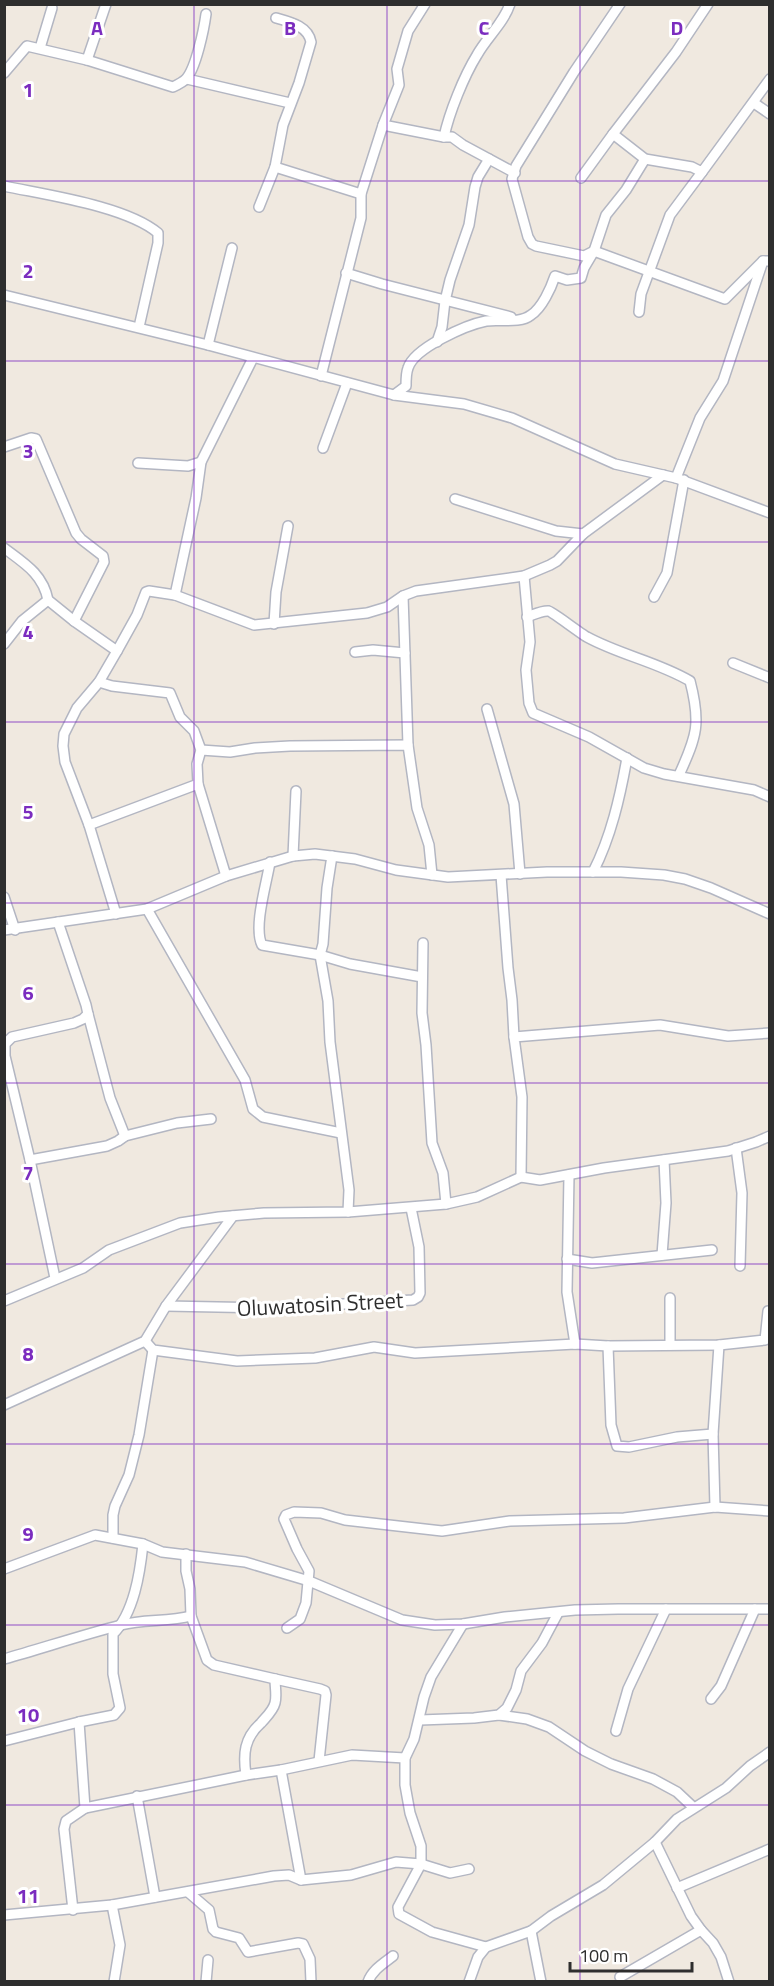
<svg xmlns="http://www.w3.org/2000/svg" width="774" height="1986" viewBox="0 0 774 1986" font-family="'Titillium Web',sans-serif">
<rect width="100%" height="100%" fill="#f0e9e0"/>
<g fill="none" stroke-linecap="round" stroke-linejoin="round">
<defs>
<g id="minor">
<polyline points="620,4 574,72 516,166 512,179 528,237 532,244 536,246 584,256 594,251 725,299 763,261"/>
<polyline points="708,4 676,52 613,134 645,159 692,167 702,172 770,79"/>
<path d="M276 18C290 22 308 26 311 42L299 83 283 125 275 167 361 194"/>
<polyline points="40,48 52,8"/>
<polyline points="87,60 106,4"/>
<path d="M4 73 27 46 87 60 173 87C177 85 183 82 186 79 196 68 204 29 206 14"/>
<polyline points="187,79 290,103"/>
<polyline points="754,103 770,114"/>
<polyline points="383,125 444,137 452,137 463,145 515,173"/>
<path d="M444 137C449 113 464 76 477 55 487 37 503 24 510 4"/>
<polyline points="581,178 613,134"/>
<path d="M4 186C46 195 126 206 158 233V243L139 327"/>
<polyline points="259,207 275,167"/>
<polyline points="346,273 382,284 511,317"/>
<polyline points="4,295 208,345 394,395 464,404 512,418 615,464 676,478 770,513"/>
<polyline points="639,312 641,294 670,215 702,172"/>
<polyline points="437,342 442,327 445,301 450,280 469,225 475,187 478,177 489,159"/>
<polyline points="208,345 232,248"/>
<polyline points="321,376 361,218 361,194 383,125 399,85 397,69 408,31 425,4"/>
<path d="M394 395 406 386C406 380 406 373 408 368 414 348 466 325 486 321 499 319 520 324 531 315 542 308 551 288 555 276L567 280 581 278 584 268 594 251 606 215 626 190 645 159"/>
<polyline points="4,447 31,438 36,439 76,533 81,539 103,556 104,562 74,621"/>
<polyline points="323,448 347,383"/>
<polyline points="138,463 188,466 201,462"/>
<polyline points="676,478 700,418 723,381 763,261 770,261"/>
<polyline points="455,499 556,531 583,534"/>
<path d="M4 548C24 563 43 574 48 600L74 621 117 651 137 615 146 592 149 591 175 595 254 625 367 613 387 607 403 596 416 591 524 576 550 565 557 561 583 534 663 475"/>
<polyline points="524,576 530,642 526,670 529,703 533,713 589,737 644,768 664,774 754,790 770,797"/>
<polyline points="175,595 196,498 201,462 253,358"/>
<polyline points="403,596 408,745"/>
<polyline points="654,597 667,573 684,480"/>
<path d="M527 617C533 615 542 610 549 611 551 611 580 633 587 637 620 655 658 662 690 681 701 723 697 736 679 775"/>
<polyline points="274,624 276,592 288,526"/>
<polyline points="4,644 22,621 48,600"/>
<polyline points="355,652 373,650 405,653"/>
<polyline points="733,663 770,678"/>
<polyline points="487,709 514,804 520,874"/>
<polyline points="201,750 230,752 255,748 290,746 408,745 417,808 429,845 432,875"/>
<polyline points="198,784 226,876"/>
<polyline points="89,825 198,784 197,764 201,750 194,731 180,717 170,693 112,686 99,682"/>
<polyline points="293,856 296,791"/>
<polyline points="332,856 327,888 323,944 320,955 328,1001 330,1042 349,1190 348,1212"/>
<path d="M270 862C267 882 253 927 262 945L320 955 350 964 422 977"/>
<path d="M593 872C611 837 620 797 627 758"/>
<polyline points="501,875 508,968 512,1000 514,1037"/>
<polyline points="4,897 15,930"/>
<polyline points="147,909 245,1080 253,1109 263,1117 341,1133"/>
<polyline points="116,914 89,825 65,762 63,746 64,734 77,708 99,682 117,651"/>
<polyline points="4,930 147,909 226,876 293,856 315,854 355,859 396,870 448,877 547,872 621,872 664,875 685,879 711,888 770,914"/>
<polyline points="423,943 422,1013 426,1045 432,1143 443,1173 446,1204"/>
<polyline points="88,1014 110,1098 125,1136"/>
<polyline points="736,1148 742,1193 740,1266"/>
<polyline points="30,1160 107,1146 118,1141 125,1136 177,1123 211,1119"/>
<polyline points="569,1175 567,1292 575,1344"/>
<polyline points="521,1177 522,1097 514,1037 660,1025 728,1036 770,1033"/>
<polyline points="662,1255 666,1203 664,1160"/>
<polyline points="567,1259 592,1263 712,1250"/>
<polyline points="55,1278 30,1160 5,1056 5,1044 12,1037 74,1023 83,1019 88,1014 86,1005 58,922"/>
<polyline points="670,1298 670,1345"/>
<polyline points="4,1301 83,1268 109,1250 180,1223 219,1217 264,1213 348,1212 446,1204 477,1197 521,1177 540,1180 604,1168 728,1151 756,1142 770,1136"/>
<polyline points="166,1306 274,1308 413,1300 418,1297 420,1293 419,1247 411,1208"/>
<polyline points="145,1341 153,1350 237,1361 315,1358 374,1347 415,1353 575,1344 608,1346 719,1345 765,1340 768,1311"/>
<polyline points="608,1346 611,1425 617,1446 629,1447 677,1437 713,1434"/>
<polyline points="4,1405 145,1341 166,1306 233,1216"/>
<polyline points="715,1507 713,1434 719,1345"/>
<polyline points="113,1538 113,1515 115,1506 129,1475 139,1435 153,1350"/>
<polyline points="186,1554 186,1571 190,1589 191,1616"/>
<polyline points="4,1569 95,1535 143,1544 162,1552 245,1562 309,1581 402,1620 435,1625 463,1624 505,1617 575,1610 618,1609 770,1609"/>
<polyline points="463,1624 431,1677 424,1697 414,1739 405,1758 405,1785 410,1813 421,1846 421,1864 398,1907 399,1914 432,1932 486,1947"/>
<polyline points="287,1628 300,1619 306,1603 309,1571 297,1549 284,1519 286,1515 294,1512 321,1513 345,1520 442,1531 510,1521 624,1518 715,1507 770,1511"/>
<path d="M4 1659C43 1648 82 1635 121 1625 144 1619 168 1622 191 1616L207 1660 214 1665 275 1679C275 1687 277 1696 275 1703 273 1711 266 1717 261 1723 244 1738 243 1754 246 1775"/>
<polyline points="275,1679 320,1689 325,1691 326,1695 319,1761"/>
<polyline points="711,1699 721,1686 755,1609"/>
<polyline points="499,1715 527,1719 549,1727 585,1751 611,1764 653,1779 677,1792 693,1807"/>
<polyline points="420,1720 474,1718 499,1715 507,1708 516,1690 521,1671 542,1643 558,1613"/>
<polyline points="616,1731 628,1689 666,1609"/>
<path d="M4 1741 79 1722 114 1715 120 1708 113 1674V1634C134 1613 140 1573 143 1544"/>
<polyline points="281,1770 301,1880"/>
<polyline points="137,1796 155,1897"/>
<polyline points="85,1808 246,1775 281,1770 352,1755 405,1758"/>
<polyline points="655,1842 691,1916 701,1930 713,1943 721,1957 729,1982"/>
<polyline points="677,1888 770,1849"/>
<polyline points="188,1892 209,1910 213,1929 216,1932 239,1938 248,1952 298,1943 303,1944 310,1959 311,1982"/>
<polyline points="112,1905 120,1945 114,1982"/>
<polyline points="73,1910 64,1829 66,1821 85,1808 79,1722"/>
<polyline points="4,1915 112,1905 274,1876 289,1875 301,1880 351,1875 396,1862 421,1864 450,1873 469,1869"/>
<polyline points="531,1931 541,1982"/>
<polyline points="620,1977 701,1930"/>
<polyline points="206,1982 208,1960"/>
<path d="M368 1982C372 1970 384 1963 393 1956"/>
<polyline points="469,1982 478,1957 486,1947 531,1931 551,1916 603,1885 655,1842 677,1819 726,1788 750,1766 770,1752"/>
</g>
</defs>
<!-- minor casing -->
<use href="#minor" stroke="#b3b6c2" stroke-width="12"/>
<!-- minor -->
<use href="#minor" stroke="#fff" stroke-width="9"/>
</g>
<!-- grid -->
<path fill="none" stroke="#7b2cbf" stroke-width="1.5" stroke-opacity="0.55" d="M194 4V1982M387 4V1982M580 4V1982M4 181H770M4 361H770M4 542H770M4 722H770M4 903H770M4 1083H770M4 1264H770M4 1444H770M4 1625H770M4 1805H770"/>
<g text-anchor="middle" dominant-baseline="central" stroke-width="6" stroke-linejoin="round" paint-order="stroke">
<!-- street labels -->
<g font-size="22" fill="#2e2e2e" stroke="#fff">
<text transform="translate(320 1304) rotate(-3)">Oluwatosin Street</text>
</g>
</g>
<g font-size="20" text-anchor="middle" font-weight="bold" fill="#7b2cbf" stroke="#fff" stroke-width="6" stroke-linejoin="round" paint-order="stroke">
<text x="97" y="35">A</text>
<text x="290" y="35">B</text>
<text x="484" y="35">C</text>
<text x="677" y="35">D</text>
<text x="28" y="97">1</text>
<text x="28" y="278">2</text>
<text x="28" y="458">3</text>
<text x="28" y="639">4</text>
<text x="28" y="819">5</text>
<text x="28" y="1000">6</text>
<text x="28" y="1180">7</text>
<text x="28" y="1361">8</text>
<text x="28" y="1541">9</text>
<text x="28" y="1722">10</text>
<text x="28" y="1903">11</text>
</g>
<!-- border -->
<rect width="774" height="1986" fill="none" stroke="#2e2e2e" stroke-width="12"/>
<!-- scale -->
<path d="M570 1962v9h122v-9" fill="none" stroke="#2e2e2e" stroke-width="3"/>
<text x="579" y="1962" font-size="18" fill="#2e2e2e" stroke="#ffffff" stroke-width="4.5" paint-order="stroke">100 m</text>
</svg>
